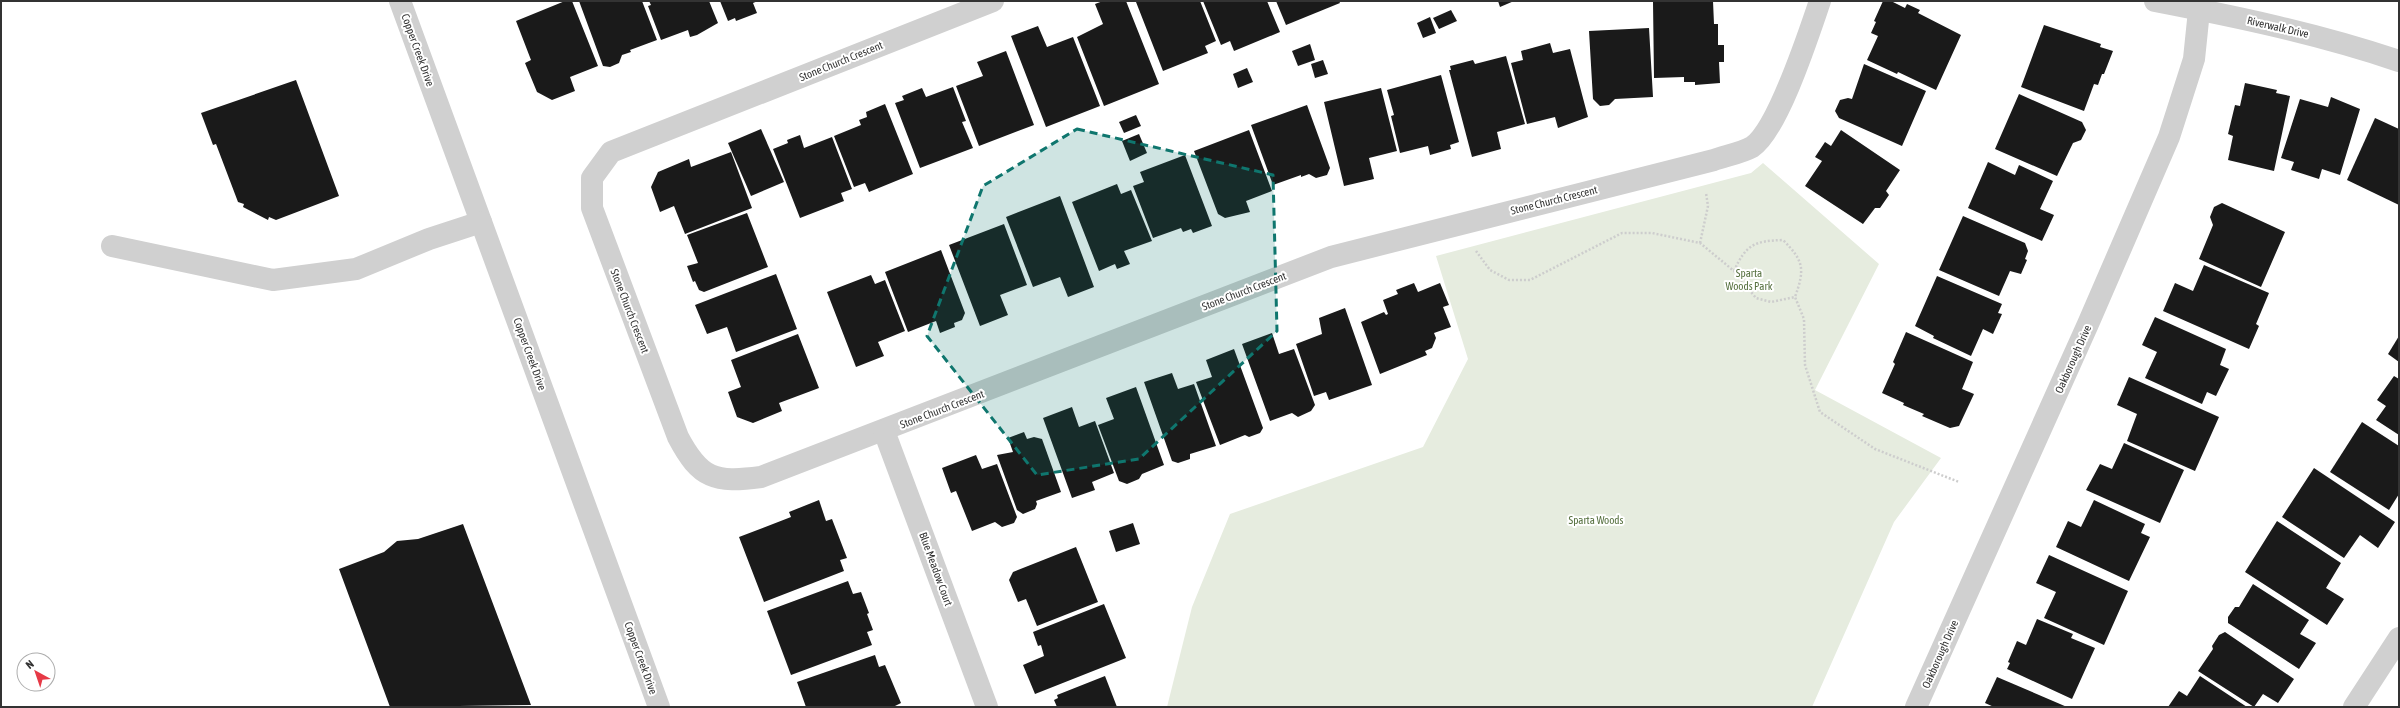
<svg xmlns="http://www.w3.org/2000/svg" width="2400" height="708" viewBox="0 0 2400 708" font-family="'Asap Condensed',sans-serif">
<rect width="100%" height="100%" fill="#fff"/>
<!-- green -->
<polygon fill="#e6ecdf" points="1763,163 1879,264 1815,390 1941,458 1894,522 1812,707 1167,707 1192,607 1230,514 1423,447 1468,359 1436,256 1751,173"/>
<!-- building -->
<g fill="#1a1a1a">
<polygon points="565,1 572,1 598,66 570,77 575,91 552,100 537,92 525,63 531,60 516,21"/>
<polygon points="579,1 642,1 657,40 630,50 631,52 622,55 619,63 610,67 603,66"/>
<polygon points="649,1 709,1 718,23 697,35 690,37 688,30 661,40 648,6 651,5"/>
<polygon points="720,1 758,1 753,3 757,13 736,21 735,18 728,21"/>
<polygon points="1103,1 1126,1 1159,84 1104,106 1077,37 1103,24 1095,4"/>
<polygon points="1140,1 1200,1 1216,41 1205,46 1208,53 1163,71 1136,2"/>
<polygon points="1203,1 1267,1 1280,32 1234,51 1230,41 1221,45"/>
<polygon points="1276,1 1339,1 1340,3 1286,25"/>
<polygon points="1498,1 1514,1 1500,7"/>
<polygon points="1713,1 1714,24 1718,24 1718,45 1724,45 1724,62 1719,62 1720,83 1695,85 1695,82 1684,82 1684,77 1654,78 1653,2"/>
<polygon points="1883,1 1891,1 1905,8 1907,4 1920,10 1918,13 1961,35 1936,90 1898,72 1897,74 1867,60 1878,36 1871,33 1876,22 1874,21"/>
<polygon points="1451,10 1457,21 1439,29 1433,18"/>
<polygon points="1430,17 1436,33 1423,38 1417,23"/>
<polygon points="2044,25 2101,44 2100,47 2113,51 2104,74 2102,74 2098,85 2094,84 2084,111 2021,87"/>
<polygon points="1038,26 1047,47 1073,37 1100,106 1046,127 1011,36"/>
<polygon points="1649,28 1653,97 1615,99 1609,105 1600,106 1593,99 1589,31"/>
<polygon points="1550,43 1553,53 1570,49 1588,117 1558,128 1555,117 1527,124 1511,63 1523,60 1521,51"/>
<polygon points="1310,44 1315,60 1298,66 1292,51"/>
<polygon points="1006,51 1034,125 979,146 956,86 983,76 977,62"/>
<polygon points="1506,56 1525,124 1497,132 1501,149 1472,157 1449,70 1451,70 1450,66 1473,60 1475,64"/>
<polygon points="1323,60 1328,74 1315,78 1311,64"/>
<polygon points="1864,64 1926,91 1902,146 1839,118 1835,111 1840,100 1848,98 1852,99"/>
<polygon points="1247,68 1253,82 1238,88 1233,74"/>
<polygon points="1441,75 1459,142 1450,145 1451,149 1430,155 1428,146 1400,153 1391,116 1394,115 1387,90"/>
<polygon points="296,80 339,196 276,220 269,217 268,220 243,207 244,204 238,202 216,144 213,145 201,113"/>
<polygon points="2245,83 2277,90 2276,93 2290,96 2274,171 2228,160 2233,136 2228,134 2235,105 2240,106"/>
<polygon points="953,87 966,121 962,122 973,148 920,168 895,103 904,100 902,96 922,88 926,97"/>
<polygon points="1381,88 1397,151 1369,158 1374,179 1344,186 1324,102"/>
<polygon points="2019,94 2082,122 2086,130 2081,140 2073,143 2057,176 1995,149"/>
<polygon points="2331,97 2360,109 2340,175 2322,169 2319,179 2291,170 2294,162 2281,158 2300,99 2328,107"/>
<polygon points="885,104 913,174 869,192 865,183 854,187 834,136 861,125 859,120 867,117 866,112"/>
<polygon points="1307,105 1330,168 1327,175 1316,178 1309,174 1301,177 1301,175 1273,185 1251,125"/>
<polygon points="1136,115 1141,126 1124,133 1119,122"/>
<polygon points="2375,118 2399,129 2399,205 2347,180"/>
<polygon points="761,129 784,182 751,196 728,143"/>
<polygon points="1249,130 1272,191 1246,201 1250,212 1225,218 1218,214 1194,151"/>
<polygon points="1841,130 1900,170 1886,191 1889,195 1880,208 1875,208 1863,224 1805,186 1822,161 1815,157 1825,142 1831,146"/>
<polygon points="1139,134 1147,153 1130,161 1122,141"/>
<polygon points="800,135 804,148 832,137 852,189 841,193 844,201 800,218 773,149 788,143 787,140"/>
<polygon points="731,152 752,208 685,234 674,206 660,212 651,187 658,172 689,159 691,167"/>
<polygon points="1185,155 1212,226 1193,233 1191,229 1183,232 1181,228 1153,238 1133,186 1144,182 1140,172"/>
<polygon points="1988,162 2015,175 2019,165 2053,181 2040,209 2054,215 2042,241 1968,208"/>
<polygon points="1117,184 1121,194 1131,190 1152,241 1124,251 1130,264 1117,269 1115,264 1099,271 1072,202"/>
<polygon points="1060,196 1094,287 1068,297 1060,277 1033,287 1006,217"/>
<polygon points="2222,203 2285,232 2261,287 2199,259 2213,225 2210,217 2214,207"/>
<polygon points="747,213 768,267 704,292 699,290 695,281 693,282 687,266 698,263 687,235"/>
<polygon points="1963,216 2025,243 2028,251 2025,259 2027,260 2021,274 2010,271 1999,296 1939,270"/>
<polygon points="1004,224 1027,285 1000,295 1008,315 980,326 949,245"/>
<polygon points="941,250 965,313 962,320 954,323 955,327 940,333 936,321 908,332 885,272"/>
<polygon points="2204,265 2269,293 2256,324 2259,326 2249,349 2163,311 2175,283 2193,291"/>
<polygon points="776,274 797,329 736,352 727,327 707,334 695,305"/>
<polygon points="871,275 875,284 885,280 905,331 878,342 884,356 856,367 827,292"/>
<polygon points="1937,276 2002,304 1998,313 2002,314 1993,334 1983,329 1971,356 1933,338 1934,336 1915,326"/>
<polygon points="1414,283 1418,292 1440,283 1449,305 1443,307 1451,327 1434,333 1436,338 1432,348 1425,351 1427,355 1380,374 1361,322 1384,312 1386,315 1388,314 1383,300 1398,294 1396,290"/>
<polygon points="1345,308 1372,385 1329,400 1326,392 1314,396 1296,344 1322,334 1319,318"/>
<polygon points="2155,317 2226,349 2220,365 2229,369 2216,396 2207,392 2202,404 2145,378 2157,352 2142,345"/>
<polygon points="1906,332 1973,362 1962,389 1974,394 1959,426 1950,428 1922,416 1924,414 1903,405 1904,403 1882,393 1895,364 1893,362"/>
<polygon points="1272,333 1279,354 1294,349 1315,405 1311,411 1298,417 1292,413 1270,421 1242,344"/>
<polygon points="798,334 819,388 779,403 782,411 753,423 737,417 728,392 741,387 731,360"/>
<polygon points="2399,336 2399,362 2388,354"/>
<polygon points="1234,349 1263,428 1260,433 1249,437 1245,435 1220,445 1196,382 1212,377 1206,360"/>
<polygon points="1172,373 1178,389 1194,384 1216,446 1190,454 1190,459 1178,463 1172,461 1144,382"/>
<polygon points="2394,376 2399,379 2399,435 2376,420 2386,406 2377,400"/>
<polygon points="2129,377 2219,417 2195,471 2127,441 2137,414 2117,405"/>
<polygon points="1136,387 1164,465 1142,474 1139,479 1127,484 1119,481 1098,425 1114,419 1106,398"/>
<polygon points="1072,407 1079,427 1095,421 1114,473 1092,482 1095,490 1072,498 1043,418"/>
<polygon points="2362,422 2399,446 2399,494 2389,510 2330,472"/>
<polygon points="1024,432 1027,439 1034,437 1042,439 1061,492 1036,501 1037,504 1035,509 1023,514 1017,510 997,455 1013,452 1008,438"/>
<polygon points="2124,443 2184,470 2160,523 2086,490 2100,464 2112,469"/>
<polygon points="976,455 982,469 997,464 1017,517 1014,523 1002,527 995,522 972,531 956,491 951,493 942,468"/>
<polygon points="2314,468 2395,522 2378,548 2360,535 2344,558 2282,517"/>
<polygon points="819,500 826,521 832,519 847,558 840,560 844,571 764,602 739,537 791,517 789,512"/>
<polygon points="2094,500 2145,524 2141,533 2150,537 2129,581 2056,547 2068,521 2081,527"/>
<polygon points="2277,521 2341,563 2326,588 2344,599 2327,625 2245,572"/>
<polygon points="1133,523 1140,544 1116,552 1109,531"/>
<polygon points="463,524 531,705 390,707 339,569 384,552 397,541 418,539"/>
<polygon points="1076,547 1098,602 1037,626 1026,599 1018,602 1009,580 1013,572"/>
<polygon points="2049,555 2128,591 2104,645 2044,618 2056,592 2036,583"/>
<polygon points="848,581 853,594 861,592 869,613 867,614 873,630 867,632 872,645 791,675 767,611"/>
<polygon points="2253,584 2309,620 2300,634 2316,643 2299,669 2228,623 2228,617 2235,607 2239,607"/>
<polygon points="1104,604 1126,658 1035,694 1023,665 1044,656 1041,645 1038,646 1033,632"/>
<polygon points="2037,619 2073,634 2071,638 2095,648 2072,699 2007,669 2010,663 2008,662 2017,641 2026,645"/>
<polygon points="2225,632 2294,679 2278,703 2263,694 2254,707 2198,671 2213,649 2212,646 2219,635"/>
<polygon points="875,655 879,667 885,665 901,703 893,707 806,707 797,682"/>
<polygon points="1105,676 1117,707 1057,707 1054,700 1058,698 1057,695"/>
<polygon points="2200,676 2247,707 2168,707 2179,691 2187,696"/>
<polygon points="1997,677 2067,707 1994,707 1985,703"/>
</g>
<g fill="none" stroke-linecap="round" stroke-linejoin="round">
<!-- path -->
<g stroke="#cdcdcd" stroke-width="2.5" stroke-dasharray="2 2" stroke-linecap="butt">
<polyline points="1700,243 1708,206 1706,193"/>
<polyline points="1476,251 1490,270 1509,280 1530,280 1622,233 1652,233 1700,243 1734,271 1756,298 1771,302 1795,297 1804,319 1805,365 1820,412 1875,449 1959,482"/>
<path d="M1734 271C1746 244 1755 241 1783 240 1804 261 1805 269 1795 297"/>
</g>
<!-- minor -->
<g stroke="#d0d0d0" stroke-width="22">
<polyline points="400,1 659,707"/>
<path d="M993 1 611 152 592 178V208L678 437C700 479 715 483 761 477L1331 257 1714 160C1725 156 1741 153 1752 147 1778 130 1809 33 1820 1"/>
<path d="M2155 1C2238 17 2319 34 2399 61"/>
<polyline points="112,246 273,280 356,269 429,239 481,222"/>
<polyline points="884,431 987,707"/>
<polyline points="1916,707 2088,324 2169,137 2194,59 2200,1"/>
<polyline points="2354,707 2399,638"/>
</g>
</g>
<!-- marked area -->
<path fill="#0f766e" fill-opacity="0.2" stroke="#0f766e" stroke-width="3" stroke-dasharray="8 5" stroke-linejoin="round" d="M1077 129 1273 175 1277 331 1139 459 1037 475 927 336 983 186Z"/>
<g text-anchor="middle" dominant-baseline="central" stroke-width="4" stroke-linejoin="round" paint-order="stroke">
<!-- street labels -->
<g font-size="11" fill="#333" stroke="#fff">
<text transform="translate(2278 27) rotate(13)">Riverwalk Drive</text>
<text transform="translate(418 50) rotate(70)">Copper Creek Drive</text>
<text transform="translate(841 61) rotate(-22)">Stone Church Crescent</text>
<text transform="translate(1554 200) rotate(-14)">Stone Church Crescent</text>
<text transform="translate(1244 291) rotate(-21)">Stone Church Crescent</text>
<text transform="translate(630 311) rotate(69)">Stone Church Crescent</text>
<text transform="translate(530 354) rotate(70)">Copper Creek Drive</text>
<text transform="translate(2073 359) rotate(-66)">Oakborough Drive</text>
<text transform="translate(942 409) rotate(-21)">Stone Church Crescent</text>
<text transform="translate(936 569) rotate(70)">Blue Meadow Court</text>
<text transform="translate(1940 654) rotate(-66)">Oakborough Drive</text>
<text transform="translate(641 658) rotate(70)">Copper Creek Drive</text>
</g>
<!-- park labels -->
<g font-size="11" fill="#56703f" stroke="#fff">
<text x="1749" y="273">Sparta<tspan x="1749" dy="13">Woods Park</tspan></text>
<text x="1596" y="520">Sparta Woods</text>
</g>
</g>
<!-- border -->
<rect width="2400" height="708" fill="none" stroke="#333333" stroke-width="4"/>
<!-- north arrow -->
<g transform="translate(36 672) rotate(320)"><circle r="19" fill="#ffffff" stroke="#adadad"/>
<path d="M0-3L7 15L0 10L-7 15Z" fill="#e63946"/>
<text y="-6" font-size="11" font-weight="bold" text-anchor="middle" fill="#333333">N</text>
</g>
</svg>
